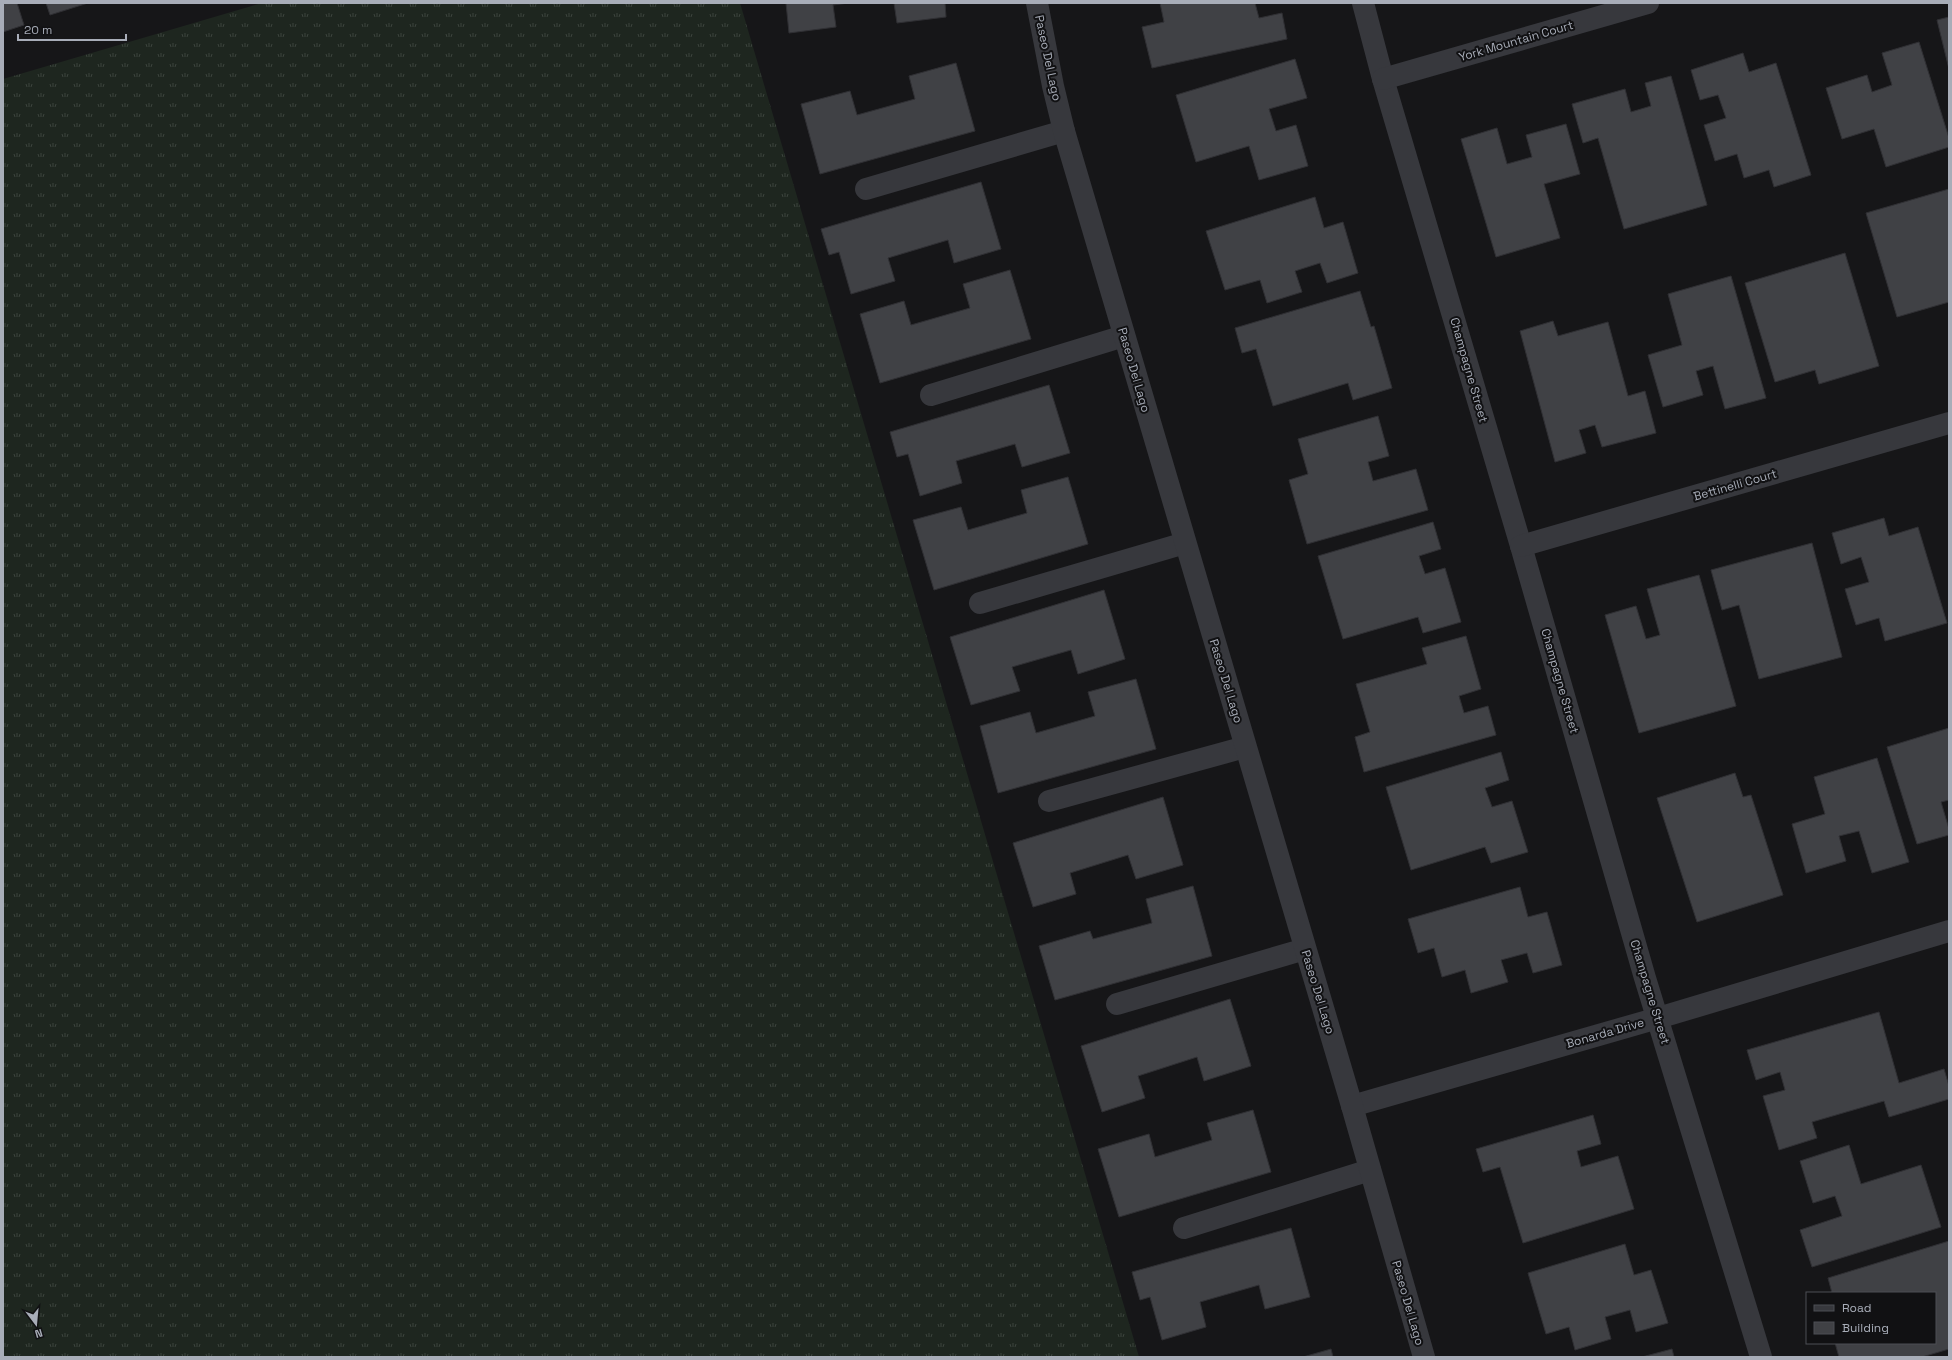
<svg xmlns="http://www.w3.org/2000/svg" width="1952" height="1360" viewBox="0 0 1952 1360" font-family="'Space Grotesk',sans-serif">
<defs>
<pattern id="grass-tufts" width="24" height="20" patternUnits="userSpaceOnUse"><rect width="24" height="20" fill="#1e261f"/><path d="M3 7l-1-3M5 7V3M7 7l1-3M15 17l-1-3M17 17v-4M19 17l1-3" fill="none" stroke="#3c433d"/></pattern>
</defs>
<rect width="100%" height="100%" fill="#161618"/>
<!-- grass -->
<polygon fill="url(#grass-tufts)" points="262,3 740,3 1139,1357 3,1357 3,79"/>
<!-- building -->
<g fill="#404145" stroke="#303034">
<polygon points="3,3 17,3 24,25 3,32"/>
<polygon points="46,3 88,3 50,15"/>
<polygon points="786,3 849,3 833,5 836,27 789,33"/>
<polygon points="894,3 945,3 946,17 897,23"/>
<polygon points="1160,3 1255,3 1259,18 1282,13 1287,39 1152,68 1142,27 1164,22"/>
<polygon points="1949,17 1949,69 1937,20"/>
<polygon points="1919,42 1949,138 1949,147 1886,167 1874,129 1842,139 1826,88 1867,75 1872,92 1892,85 1882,53"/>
<polygon points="1743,53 1749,72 1776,63 1811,175 1774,187 1769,170 1744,178 1737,154 1715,161 1704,125 1726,118 1718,95 1700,100 1691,70"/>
<polygon points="1295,59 1307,98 1269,109 1276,131 1296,125 1308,166 1259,180 1249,146 1196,162 1176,95"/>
<polygon points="956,63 975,131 820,174 801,104 850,91 857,115 915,99 909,76"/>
<polygon points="1671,76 1707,205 1624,229 1598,138 1583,143 1572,104 1625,89 1631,112 1651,106 1645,83"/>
<polygon points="1566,124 1580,174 1544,184 1560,238 1496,257 1461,139 1497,128 1507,164 1532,157 1526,135"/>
<polygon points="981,182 1001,249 954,263 948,240 888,258 895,281 851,294 839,252 829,255 821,229"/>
<polygon points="1949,189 1949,302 1897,317 1866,213"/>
<polygon points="1315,197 1324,228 1343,222 1358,273 1327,283 1320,263 1295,271 1302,292 1267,303 1260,280 1225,290 1206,231"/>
<polygon points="1845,253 1879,366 1819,384 1815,370 1775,382 1745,283"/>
<polygon points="1010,270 1031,339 880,383 860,314 904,301 911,325 970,308 963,284"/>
<polygon points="1731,276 1766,398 1725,409 1713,366 1696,371 1703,395 1663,407 1648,355 1682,345 1668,294"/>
<polygon points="1360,291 1371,327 1374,326 1392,388 1353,400 1348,383 1273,406 1256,349 1242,353 1235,328"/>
<polygon points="1553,321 1558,336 1608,322 1628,396 1645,391 1656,433 1602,447 1595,425 1579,430 1586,453 1555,462 1520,331"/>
<polygon points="1049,385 1070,453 1022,467 1015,444 956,461 962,483 920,496 908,454 897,457 890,432"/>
<polygon points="1378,416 1389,456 1368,462 1373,481 1416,469 1428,510 1307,544 1289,480 1308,474 1298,439"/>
<polygon points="1068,477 1088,544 934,590 913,520 961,507 968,530 1027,513 1021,490"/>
<polygon points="1884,518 1889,536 1918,527 1947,623 1885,641 1879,618 1856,625 1845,589 1869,582 1861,557 1841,564 1832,533"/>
<polygon points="1433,522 1441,549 1419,556 1425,574 1445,568 1461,622 1423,633 1418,617 1343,639 1318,556"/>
<polygon points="1812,543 1842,657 1759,679 1739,605 1722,610 1711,570"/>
<polygon points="1699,575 1736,706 1639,733 1605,615 1636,606 1646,639 1660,635 1647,589"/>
<polygon points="1104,590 1125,659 1078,674 1071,650 1012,667 1020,691 971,705 950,637"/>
<polygon points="1466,636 1481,689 1459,696 1464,713 1488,706 1496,735 1364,772 1355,737 1370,732 1356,684 1427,664 1422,648"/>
<polygon points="1136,679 1156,749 998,793 980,726 1030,712 1036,733 1095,716 1088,692"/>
<polygon points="1949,728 1949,800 1941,802 1949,829 1949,835 1917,844 1887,747"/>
<polygon points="1501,752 1509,780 1485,788 1492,807 1512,801 1528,852 1491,863 1485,847 1411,870 1386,787"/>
<polygon points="1877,758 1909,862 1872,873 1859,831 1839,836 1846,861 1806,873 1792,824 1825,814 1814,777"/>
<polygon points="1735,773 1743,797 1751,795 1783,895 1697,922 1657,798"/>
<polygon points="1163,797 1183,865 1136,879 1128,855 1070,873 1076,894 1033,907 1013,843"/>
<polygon points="1193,886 1212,956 1055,1000 1039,946 1090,931 1093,939 1152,923 1146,899"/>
<polygon points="1520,887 1528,917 1547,912 1562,965 1533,973 1527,953 1501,960 1508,982 1471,993 1465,970 1442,977 1434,948 1418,953 1408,919"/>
<polygon points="1230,999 1251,1066 1204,1081 1197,1057 1138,1076 1145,1098 1102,1112 1081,1046"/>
<polygon points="1879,1012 1899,1083 1944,1069 1949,1086 1949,1099 1889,1117 1884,1101 1812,1122 1817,1138 1779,1150 1763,1096 1785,1090 1780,1072 1756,1080 1747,1050"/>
<polygon points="1253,1110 1271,1172 1119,1217 1098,1149 1149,1134 1155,1157 1212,1140 1207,1123"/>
<polygon points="1593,1115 1601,1144 1577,1151 1581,1167 1618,1156 1634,1209 1523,1243 1500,1167 1483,1172 1476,1149"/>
<polygon points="1849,1145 1861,1184 1921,1165 1941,1227 1812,1267 1800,1230 1842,1216 1835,1196 1813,1203 1800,1161"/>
<polygon points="1291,1228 1310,1297 1265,1309 1259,1285 1200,1302 1206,1327 1162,1340 1150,1297 1140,1300 1132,1272"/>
<polygon points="1949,1241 1949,1349 1922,1357 1839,1357 1835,1343 1935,1343 1935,1293 1832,1293 1828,1278"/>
<polygon points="1625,1244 1634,1275 1651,1270 1668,1323 1636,1332 1630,1310 1605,1317 1611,1339 1575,1350 1569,1327 1546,1334 1528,1273"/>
<polygon points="1331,1349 1333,1357 1303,1357"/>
<polygon points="1672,1349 1674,1357 1642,1357"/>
</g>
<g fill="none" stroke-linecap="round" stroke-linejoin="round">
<!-- service -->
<g stroke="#37383d" stroke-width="22">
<polyline points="866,189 1064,131"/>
<polyline points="931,395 1124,336"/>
<polyline points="980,603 1185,543"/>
<polyline points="1049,801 1245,747"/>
<polyline points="1117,1004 1305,949"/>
<polyline points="1184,1228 1370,1170"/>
</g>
<!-- minor -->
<g stroke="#37383d" stroke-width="22">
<polyline points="1363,3 1383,79 1521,546 1645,978 1761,1357"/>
<polyline points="1383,79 1648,3"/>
<polyline points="1521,546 1949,423"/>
<polyline points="1352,1106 1658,1018 1949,931"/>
</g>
<!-- tertiary -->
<polyline stroke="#37383d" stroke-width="22" points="1037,3 1053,86 1064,131 1352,1106 1424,1357"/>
</g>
<g text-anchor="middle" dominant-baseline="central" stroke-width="4" stroke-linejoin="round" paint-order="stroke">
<!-- street labels -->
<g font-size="12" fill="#a8adb8" stroke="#111113">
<text transform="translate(1516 41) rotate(-16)">York Mountain Court</text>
<text transform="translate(1048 58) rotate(78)">Paseo Del Lago</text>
<text transform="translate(1134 370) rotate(74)">Paseo Del Lago</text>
<text transform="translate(1469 370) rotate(74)">Champagne Street</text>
<text transform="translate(1735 485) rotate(-16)">Bettinelli Court</text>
<text transform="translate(1226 681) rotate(73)">Paseo Del Lago</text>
<text transform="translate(1560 681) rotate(74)">Champagne Street</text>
<text transform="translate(1318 992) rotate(73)">Paseo Del Lago</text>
<text transform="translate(1650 992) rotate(73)">Champagne Street</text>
<text transform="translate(1605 1033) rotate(-16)">Bonarda Drive</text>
<text transform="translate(1408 1303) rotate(74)">Paseo Del Lago</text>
</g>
</g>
<!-- border -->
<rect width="1952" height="1360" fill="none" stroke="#a8adb8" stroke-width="8"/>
<!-- legend -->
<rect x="1806" y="1292" width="130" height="52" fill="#111113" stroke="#4d4f55"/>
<rect x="1814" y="1305" width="20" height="6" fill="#37383d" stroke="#4d4f55"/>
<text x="1842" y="1312" font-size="12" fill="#a8adb8">Road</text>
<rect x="1814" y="1322" width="20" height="12" fill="#404145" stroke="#4d4f55"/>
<text x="1842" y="1332" font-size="12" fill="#a8adb8">Building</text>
<!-- north arrow -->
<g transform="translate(36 1324) rotate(164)" stroke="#111113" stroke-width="3" paint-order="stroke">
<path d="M0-3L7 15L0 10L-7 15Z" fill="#a8adb8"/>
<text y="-6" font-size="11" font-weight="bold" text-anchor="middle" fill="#a8adb8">N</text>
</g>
<!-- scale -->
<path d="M18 34v6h108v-6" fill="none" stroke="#a8adb8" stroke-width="2"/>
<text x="24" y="34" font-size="12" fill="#a8adb8" stroke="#111113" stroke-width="3" paint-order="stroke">20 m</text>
</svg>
